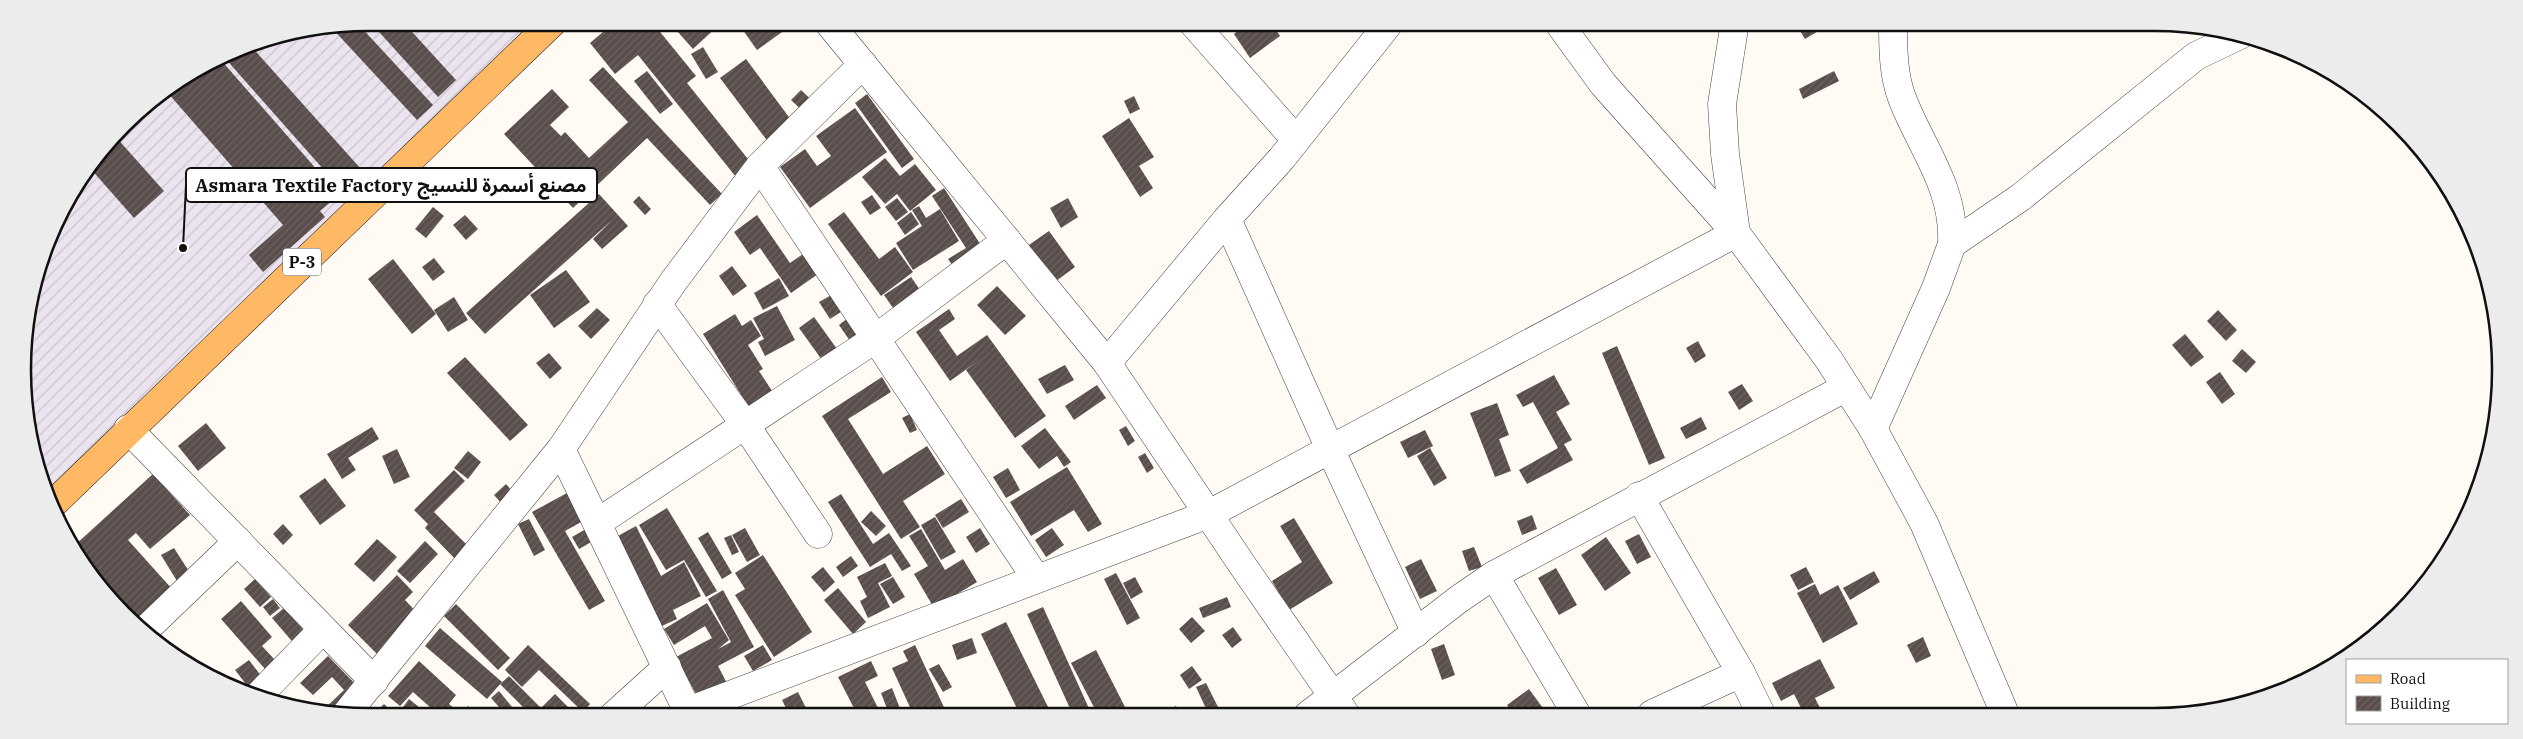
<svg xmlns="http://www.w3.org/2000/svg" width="2523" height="739" viewBox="0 0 2523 739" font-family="'IBM Plex Serif','Noto Sans Arabic',serif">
<defs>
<pattern id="industrial-furrows" width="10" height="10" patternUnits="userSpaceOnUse" patternTransform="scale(1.25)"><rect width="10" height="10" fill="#ebe4ef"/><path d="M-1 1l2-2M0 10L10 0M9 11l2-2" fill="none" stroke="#c8c3cc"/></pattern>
<pattern id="building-hatch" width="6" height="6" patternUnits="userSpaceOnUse" patternTransform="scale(1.25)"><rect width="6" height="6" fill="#594e4b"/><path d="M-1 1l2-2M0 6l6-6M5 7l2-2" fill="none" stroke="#6c6361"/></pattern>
</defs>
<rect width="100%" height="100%" fill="#fffaf3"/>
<!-- industrial -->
<polygon fill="url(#industrial-furrows)" points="370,22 556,23 53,504 41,481 25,415 23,347 34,280 58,216 94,158 140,109 237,49 302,29"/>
<!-- building -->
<g fill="url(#building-hatch)">
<polygon points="370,22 403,22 456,80 438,97"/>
<polygon points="615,22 652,22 696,76 687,83 752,164 736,177 638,55 615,74 590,43"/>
<polygon points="669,22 717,22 719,25 693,49"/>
<polygon points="744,22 792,22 793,24 757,50 740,26"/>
<polygon points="1248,22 1271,22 1280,36 1250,58 1234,34"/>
<polygon points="1802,22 1816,22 1820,30 1805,39 1797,26"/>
<polygon points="358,24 433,105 417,120 330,26"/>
<polygon points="250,45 361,169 340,188 224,57 237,49"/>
<polygon points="703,47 718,72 706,79 691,54"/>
<polygon points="220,59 339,195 320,211 325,217 263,272 249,255 283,225 167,92"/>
<polygon points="746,59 797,128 772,147 720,78"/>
<polygon points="603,67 722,194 710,205 647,138 573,208 504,134 552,89 569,107 550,125 561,136 565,132 589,158 628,122 589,80"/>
<polygon points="647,71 673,104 660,114 634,81"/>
<polygon points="1834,71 1839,81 1803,99 1799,89"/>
<polygon points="801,90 818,106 808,116 791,100"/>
<polygon points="867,94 914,159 902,168 855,103"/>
<polygon points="1134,96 1140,109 1130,114 1124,101"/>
<polygon points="855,108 887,152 810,208 780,167 805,149 817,166 831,156 816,136"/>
<polygon points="1129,118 1154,157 1139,166 1153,188 1140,197 1102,136"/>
<polygon points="115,136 164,191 134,218 89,167"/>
<polygon points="885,158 900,176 915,164 936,190 910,211 897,194 885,204 862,177"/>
<polygon points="944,188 984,250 955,269 948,259 966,248 932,196"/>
<polygon points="599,194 628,226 602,249 593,239 611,221 485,334 466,313"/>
<polygon points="872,195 881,208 870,215 861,202"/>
<polygon points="639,196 651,209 645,215 633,202"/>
<polygon points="897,198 908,212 896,221 885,207"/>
<polygon points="1068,198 1078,217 1061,228 1050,208"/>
<polygon points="919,206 926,218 940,209 959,241 913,270 896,243 922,226 912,210"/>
<polygon points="433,207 444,216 426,238 415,229"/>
<polygon points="844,212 879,259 895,247 913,272 881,296 828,224"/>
<polygon points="911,212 919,224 905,235 897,223"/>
<polygon points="465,215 478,229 466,240 453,225"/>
<polygon points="757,215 790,263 803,254 818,274 791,293 760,248 750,255 734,232"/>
<polygon points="1049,231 1075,267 1052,284 1026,247"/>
<polygon points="434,258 445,272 433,281 422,267"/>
<polygon points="393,259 436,314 412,334 368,279"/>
<polygon points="732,266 747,286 733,296 719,276"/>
<polygon points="566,270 590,302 554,328 530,295"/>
<polygon points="911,277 927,300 900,318 884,295"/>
<polygon points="779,278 789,296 763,310 754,293"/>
<polygon points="997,286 1026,316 1005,335 977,305"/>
<polygon points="833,294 844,310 830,319 819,302"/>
<polygon points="454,297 468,320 448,332 434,310"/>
<polygon points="777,306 795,340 765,356 758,342 764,339 753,318"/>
<polygon points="597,308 610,320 591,339 578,326"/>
<polygon points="949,309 955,319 939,330 957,356 987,335 1046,416 1015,438 966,370 985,356 950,381 916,332"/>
<polygon points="2218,310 2237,330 2226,341 2207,321"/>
<polygon points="735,314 742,326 751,320 761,336 748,345 763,369 759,371 774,394 750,409 703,334"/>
<polygon points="814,317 837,349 822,360 799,328"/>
<polygon points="848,318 859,334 850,341 839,325"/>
<polygon points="2185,334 2204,357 2191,367 2172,345"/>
<polygon points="1698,341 1706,356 1695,363 1686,348"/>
<polygon points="1617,346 1665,458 1649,465 1602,353"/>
<polygon points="2242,349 2256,362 2246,373 2232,361"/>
<polygon points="549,353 562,368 550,379 536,363"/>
<polygon points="465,357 528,425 510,441 447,373"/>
<polygon points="1065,365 1074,380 1047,394 1038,379"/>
<polygon points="2220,372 2235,394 2222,404 2206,382"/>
<polygon points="1554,375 1570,404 1556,412 1572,440 1564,444 1573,460 1527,484 1519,470 1558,448 1533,402 1523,407 1516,395"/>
<polygon points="882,377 891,392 848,419 883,474 927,446 945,474 903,501 920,527 901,539 822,416"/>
<polygon points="1742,384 1753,401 1739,410 1728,392"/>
<polygon points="1097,385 1106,398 1074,420 1065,406"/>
<polygon points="1497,403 1509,435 1499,439 1511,471 1495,477 1470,413"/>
<polygon points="910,414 917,430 910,433 902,418"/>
<polygon points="1701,417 1707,429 1686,439 1680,428"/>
<polygon points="206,423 226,448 198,471 178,446"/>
<polygon points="1126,426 1135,441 1128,446 1119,430"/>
<polygon points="372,427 379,439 348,458 356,470 342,479 327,454"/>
<polygon points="1045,428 1071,462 1064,467 1057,456 1039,469 1021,446"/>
<polygon points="1425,430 1433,446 1408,458 1400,442"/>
<polygon points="1430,448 1447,478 1434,486 1417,456"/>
<polygon points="397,449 410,477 394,484 382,456"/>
<polygon points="468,451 481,462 468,479 454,468"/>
<polygon points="1145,453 1154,468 1147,473 1138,457"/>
<polygon points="1067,467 1102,524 1088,532 1074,510 1031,536 1010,502"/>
<polygon points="1008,468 1020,490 1006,498 993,477"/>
<polygon points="454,470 465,481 434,512 472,550 459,563 425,528 428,524 414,510"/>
<polygon points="153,474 190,515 150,549 136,533 128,540 173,590 133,622 94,581 75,545"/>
<polygon points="325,478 346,506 320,525 299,496"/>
<polygon points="506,484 514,493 502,504 494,495"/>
<polygon points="567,493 583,521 565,531 605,601 589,610 532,512"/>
<polygon points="841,494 873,544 889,533 911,566 902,571 891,554 870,567 828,502"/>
<polygon points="961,499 969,512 943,528 935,515"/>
<polygon points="667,508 717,591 706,597 684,560 666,570 639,525"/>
<polygon points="871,511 886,526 876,536 861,522"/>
<polygon points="1532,515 1537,529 1522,535 1517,521"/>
<polygon points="935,517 956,552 941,560 921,525"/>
<polygon points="1294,518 1333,583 1289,610 1272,581 1302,562 1280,526"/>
<polygon points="529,519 545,550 534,556 518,524"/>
<polygon points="283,524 293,535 283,545 273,534"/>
<polygon points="636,526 661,576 684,562 701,596 673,610 677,619 662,626 616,537"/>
<polygon points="745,528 760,555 747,562 732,535"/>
<polygon points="980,528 990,544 976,553 966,537"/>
<polygon points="1052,528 1064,545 1046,557 1035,540"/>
<polygon points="586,529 593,541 579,549 572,537"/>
<polygon points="921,529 945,570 963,559 977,582 934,608 914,574 928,566 909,536"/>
<polygon points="708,532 732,573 722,579 698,538"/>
<polygon points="1639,534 1651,557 1637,564 1625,541"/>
<polygon points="731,535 739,552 732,555 724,538"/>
<polygon points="1606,537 1631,573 1605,591 1581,555"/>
<polygon points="377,539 397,557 374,582 354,564"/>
<polygon points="425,541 438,554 410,583 397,571"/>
<polygon points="1474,547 1482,567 1469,571 1462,551"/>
<polygon points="174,548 190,573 177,581 161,555"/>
<polygon points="763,555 812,632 774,657 735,595 745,589 735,573"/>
<polygon points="851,556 858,566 843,577 836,567"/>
<polygon points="1421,559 1437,591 1420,599 1405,567"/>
<polygon points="885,563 892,576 878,583 890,607 868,618 860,601 867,597 857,577"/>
<polygon points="823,567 835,582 824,592 811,577"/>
<polygon points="1806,567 1814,582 1798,590 1790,575"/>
<polygon points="1556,568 1577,605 1559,615 1538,578"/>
<polygon points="1874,571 1880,582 1850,600 1843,588"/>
<polygon points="1116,573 1140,618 1127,625 1104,579"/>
<polygon points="397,575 413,592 405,600 422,618 382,659 348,625"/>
<polygon points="893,577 905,597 893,604 880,584"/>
<polygon points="1135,577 1143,592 1131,599 1123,583"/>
<polygon points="255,579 271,597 260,607 244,589"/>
<polygon points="1815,584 1820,595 1838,585 1858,624 1823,643 1797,593"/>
<polygon points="838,588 866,622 853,634 824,600"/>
<polygon points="723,590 754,647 718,666 729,687 701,703 676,657 712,638 705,626 674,645 664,629 707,603 729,640 718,649 731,642 708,599"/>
<polygon points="1227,597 1231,607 1203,618 1199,608"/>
<polygon points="273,599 280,608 270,616 263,607"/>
<polygon points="241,601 272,637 262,646 275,660 265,669 221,619"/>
<polygon points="456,604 510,658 498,670 444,616"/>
<polygon points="1043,607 1092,715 1073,715 1027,614"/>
<polygon points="284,608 309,636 297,647 272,618"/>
<polygon points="1192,617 1205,631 1191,643 1179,629"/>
<polygon points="1006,622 1052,715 1020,715 981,634"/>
<polygon points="1233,627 1242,640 1232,648 1222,635"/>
<polygon points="440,628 502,682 487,699 425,646"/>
<polygon points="1923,637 1931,656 1916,663 1907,645"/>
<polygon points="972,638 977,653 957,660 952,645"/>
<polygon points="1444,644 1455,675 1442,680 1431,649"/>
<polygon points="528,645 590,704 583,712 539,670 522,687 505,670"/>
<polygon points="763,645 772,660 753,671 744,656"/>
<polygon points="915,645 948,716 914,716 892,668 908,661 903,651"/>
<polygon points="1096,650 1125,707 1110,715 1098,715 1071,663"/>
<polygon points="328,656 364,693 343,714 323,710 344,690 332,677 313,695 300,683"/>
<polygon points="1820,659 1835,688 1815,698 1820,708 1804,714 1794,694 1781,701 1772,683"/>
<polygon points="249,660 262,677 249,688 235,670"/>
<polygon points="419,661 456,695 449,704 463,716 440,716 413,692 400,706 388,696"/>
<polygon points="871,661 878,676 865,682 880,712 873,716 858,716 838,677"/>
<polygon points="939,664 952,687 943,692 929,669"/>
<polygon points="1192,666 1202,680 1189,689 1180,675"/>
<polygon points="509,676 541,708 555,694 577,716 532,716 500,684"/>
<polygon points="1206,683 1222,715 1209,715 1196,687"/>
<polygon points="892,688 903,716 877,716 888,711 881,693"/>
<polygon points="1529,689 1548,715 1530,715 1526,708 1514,715 1507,705"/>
<polygon points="499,691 517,713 513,716 507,716 491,698"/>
<polygon points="798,692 810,716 790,716 782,700"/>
<polygon points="409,699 430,716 406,716 400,711"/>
<polygon points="384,704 395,715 394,716 372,716"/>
<polygon points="468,706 480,716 464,716 461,714"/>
<polygon points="1176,706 1181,715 1159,715"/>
<polygon points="1492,707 1496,715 1478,715"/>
</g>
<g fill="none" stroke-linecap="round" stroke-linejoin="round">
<defs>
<g id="minor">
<polyline points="828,22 1107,363 1243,566 1346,715"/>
<polyline points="1192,22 1296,140"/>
<polyline points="1558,22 1603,84 1736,233 1829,360 1873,429 1924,523 2005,714"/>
<path d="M1893 22C1893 46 1893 75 1902 98 1921 148 1955 187 1952 244"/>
<polyline points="760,166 1036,578"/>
<polyline points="1227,219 1330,449 1416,633"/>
<polyline points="657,304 746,426 818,534"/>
<polyline points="1107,363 1227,219 1282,158 1390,22"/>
<polyline points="128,429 374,681"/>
<polyline points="1873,429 1936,288 1952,244 2021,197 2196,56 2240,35"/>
<polyline points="561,449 690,716"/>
<polyline points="1639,496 1741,673 1761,714"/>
<polyline points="597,523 875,339 1007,240"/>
<polyline points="1494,575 1577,715"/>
<polyline points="143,632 238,541"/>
<polyline points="260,694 323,629"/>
<polyline points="688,711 1209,514 1736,233 1725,154 1722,104 1735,22"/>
<polyline points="346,714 561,449 673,282 760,166 863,64"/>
<polyline points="1652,714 1741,673"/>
<polyline points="1308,715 1459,599 1494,575 1845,388"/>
<polyline points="613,716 667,667"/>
</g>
<polyline id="major" points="53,504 553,22"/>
</defs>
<!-- minor casing -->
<use href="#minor" stroke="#434343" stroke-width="29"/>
<!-- major casing -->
<use href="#major" stroke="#212121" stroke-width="29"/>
<!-- minor -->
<use href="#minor" stroke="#fff" stroke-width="28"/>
<!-- major -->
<use href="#major" stroke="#ffb863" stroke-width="28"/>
</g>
<g text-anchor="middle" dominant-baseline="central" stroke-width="5" stroke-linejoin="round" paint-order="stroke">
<!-- shield labels -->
<rect fill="#fff" stroke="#585858" stroke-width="1" x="283" y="248.5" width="38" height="27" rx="4"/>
<g font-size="16" font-weight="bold" fill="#101010">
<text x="302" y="262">P-3</text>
</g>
</g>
<!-- crop -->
<path d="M0 0H2523V739H0ZM369 31H2154A338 338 0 0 1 2492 369V370A338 338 0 0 1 2154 708H369A338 338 0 0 1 31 370V369A338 338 0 0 1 369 31Z" fill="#ececec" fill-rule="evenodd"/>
<path fill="none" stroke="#101010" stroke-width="2.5" d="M369 31H2154A338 338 0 0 1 2492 369V370A338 338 0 0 1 2154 708H369A338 338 0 0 1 31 370V369A338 338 0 0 1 369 31Z"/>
<!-- callouts -->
<path fill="none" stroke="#101010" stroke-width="2" d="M183 248L186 185"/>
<circle fill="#101010" stroke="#fff" stroke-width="2" cx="183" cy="248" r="5"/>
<rect fill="#fff" stroke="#101010" stroke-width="2" x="186" y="168" width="411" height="34" rx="5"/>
<g font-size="19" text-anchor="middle" font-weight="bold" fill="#101010">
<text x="391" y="192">Asmara Textile Factory مصنع أسمرة للنسيج</text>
</g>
<!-- legend -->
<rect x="2346" y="659" width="162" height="65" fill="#ffffff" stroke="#9f9f9f"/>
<rect x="2356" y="675" width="25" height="8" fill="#ffb863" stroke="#9f9f9f"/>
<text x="2390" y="684" font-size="15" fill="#101010">Road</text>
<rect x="2356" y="696" width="25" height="15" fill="url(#building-hatch)" stroke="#9f9f9f"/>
<text x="2390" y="709" font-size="15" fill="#101010">Building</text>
</svg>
